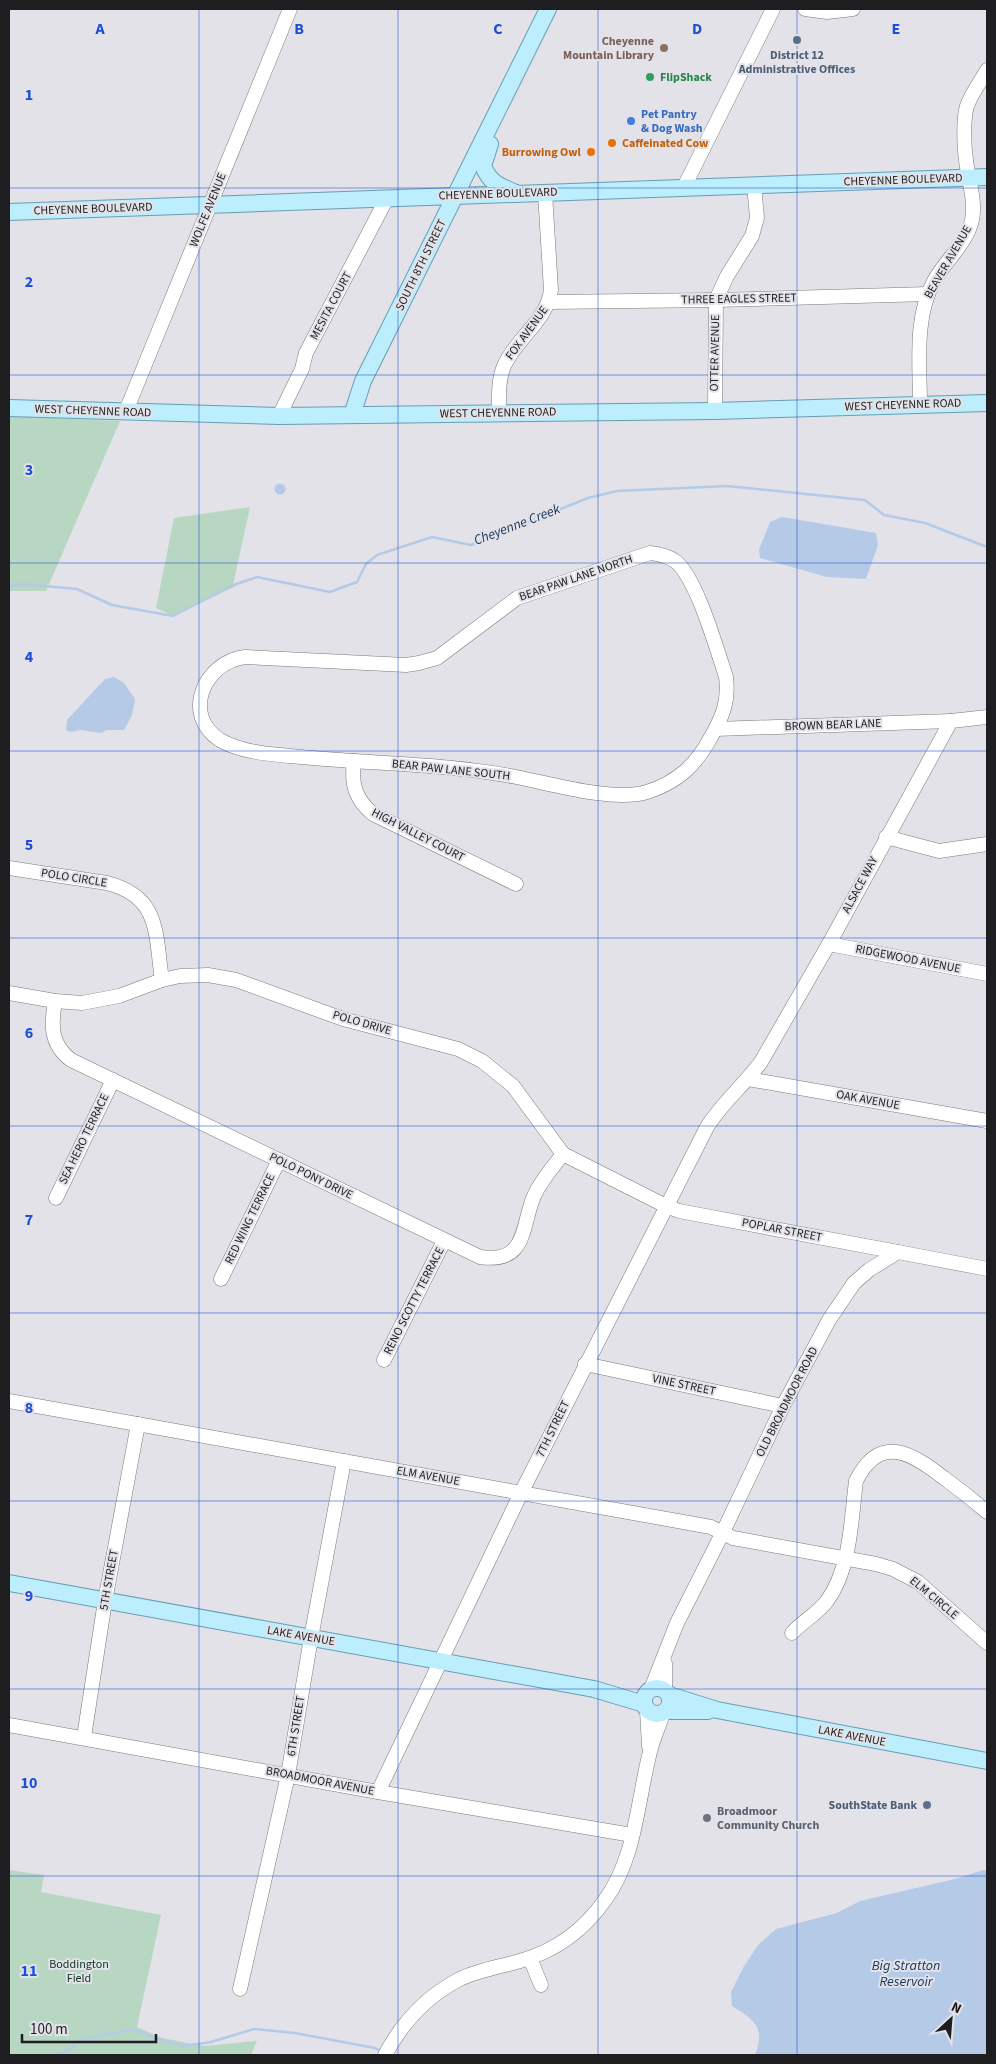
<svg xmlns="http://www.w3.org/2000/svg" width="996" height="2064" viewBox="0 0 996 2064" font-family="'Source Sans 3',sans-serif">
<rect width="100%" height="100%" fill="#e2e2e8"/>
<!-- green -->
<g fill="#b7d7c2">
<polygon points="9,416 120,421 46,591 9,591"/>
<polygon points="250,507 233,585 257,576 173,616 156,608 174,518"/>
<polygon points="9,1870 44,1875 41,1892 161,1915 137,2027 162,2038 204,2046 257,2041 251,2055 9,2055"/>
</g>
<!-- water -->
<g fill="#b4cae7">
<circle cx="280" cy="489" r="5.5"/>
<polygon points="782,517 876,533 878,545 866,579 827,577 760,558 759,550 770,522"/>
<polygon points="114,677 124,683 135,699 132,715 124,730 107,730 101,733 81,730 71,732 66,730 67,720 105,679"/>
<path d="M983 1870 987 1871V2055H755C766 2028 754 2019 732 2006L731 1992 743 1968 758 1945 776 1929 837 1913 860 1901 955 1879Z"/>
</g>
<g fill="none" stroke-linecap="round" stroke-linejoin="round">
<!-- stream -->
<g stroke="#b4cae7" stroke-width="2.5">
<polyline points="9,586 23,584 77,589 112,605 173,616 233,585 257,577 330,592 357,582 366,564 377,555 432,537 471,545 588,498 617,491 727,486 865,500 884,515 925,523 987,547"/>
<polyline points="56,2055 65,2052 82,2039 132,2030 143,2032 151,2037 163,2041 185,2046 211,2042 254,2029 295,2033 375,2048 381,2051"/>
</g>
<defs>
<g id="minor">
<polyline points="805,9 827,12 853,9"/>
<polyline points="684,187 773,9"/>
<polyline points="549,302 716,300 928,294"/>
<path d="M920 405C920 364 914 318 934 281 945 261 967 243 972 220 976 201 968 179 966 160 964 146 963 119 967 106 971 94 981 81 987 70"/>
<polyline points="126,411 290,9"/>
<polyline points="715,411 716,300 727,276 752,236 757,218 754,185"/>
<path d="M499 413C499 397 498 380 504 366 516 338 547 321 551 290L545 193"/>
<polyline points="279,416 302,369 306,353 387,198"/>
<path d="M650 553C659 554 668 556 675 561 696 576 717 650 726 677 729 701 723 716 711 737 696 765 678 782 647 792 613 802 552 784 516 777 449 764 380 764 313 758 285 755 245 755 220 740 181 715 204 662 245 657L406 665 419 663 437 658 517 598Z"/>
<polyline points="716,729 951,721"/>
<path d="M354 761C351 784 355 799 373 814L516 884"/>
<polyline points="886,837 939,851 987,844"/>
<path d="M9 868 107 883C161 897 155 934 162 980"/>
<polyline points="829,944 987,974"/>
<polyline points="9,993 55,1001 82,1003 119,996 162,980 180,976 208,975 236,980 343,1019 458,1049 482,1061 513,1086 563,1154 666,1206 679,1211 898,1252"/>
<path d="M55 1001C51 1025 50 1044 71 1060L480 1257C528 1264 521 1226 534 1196 541 1180 553 1167 563 1154"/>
<polyline points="748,1079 987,1121"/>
<polyline points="56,1198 113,1080"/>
<polyline points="221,1279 279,1160"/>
<polyline points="384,1360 444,1241"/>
<polyline points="585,1364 783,1406"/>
<polyline points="9,1401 711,1527 733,1538 876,1564 893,1569 918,1582 987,1643"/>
<path d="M792 1633C803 1621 817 1614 827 1601 851 1568 851 1520 856 1481 880 1432 913 1454 944 1478 959 1489 973 1500 987 1512"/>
<polyline points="651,1689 677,1623 723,1532 783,1406 829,1320 854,1283 869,1270 898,1252 987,1269"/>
<polyline points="665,1690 665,1663"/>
<polyline points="647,1710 649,1746"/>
<polyline points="9,1725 378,1792 632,1835"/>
<polyline points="84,1737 105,1601 138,1424"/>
<path d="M378 1792 521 1493 707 1127C722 1103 744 1085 761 1062L830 942 951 721 987 717"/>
<polyline points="530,1958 541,1985"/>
<polyline points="240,1989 288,1775 311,1638 344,1461"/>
<path d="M385 2055C402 2023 426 1997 458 1980 477 1970 500 1967 520 1961 555 1951 584 1930 605 1900 635 1859 637 1805 649 1756 652 1741 659 1727 663 1713"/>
</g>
<g id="major">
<path d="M490 144 483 166C490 183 499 186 516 193"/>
<polyline points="9,212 987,177"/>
<polyline points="9,408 279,416 715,411 987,403"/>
<polyline points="352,415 363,381 548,9"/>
<polyline points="9,1583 594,1689 644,1704"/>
<circle cx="657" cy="1701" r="13"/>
<polyline points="669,1695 717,1710 987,1761"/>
<polyline points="666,1711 708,1711"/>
</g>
</defs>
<!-- minor casing -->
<use href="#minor" stroke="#79797f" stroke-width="15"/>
<!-- major casing -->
<use href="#major" stroke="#679eb0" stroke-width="18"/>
<!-- minor -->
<use href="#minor" stroke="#fff" stroke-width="14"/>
<!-- major -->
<use href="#major" stroke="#bceefe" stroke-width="16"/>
</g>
<!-- grid -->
<path fill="none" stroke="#1d4ed8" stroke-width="1" stroke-opacity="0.55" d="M199 9V2055M398 9V2055M598 9V2055M797 9V2055M9 188H987M9 375H987M9 563H987M9 751H987M9 938H987M9 1126H987M9 1313H987M9 1501H987M9 1689H987M9 1876H987"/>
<!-- markers -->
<g fill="#5c6f8a" stroke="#e2e2e8" stroke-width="2">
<circle cx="797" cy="40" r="5"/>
<circle cx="927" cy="1805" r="5"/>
</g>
<circle fill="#8d6e63" stroke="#e2e2e8" stroke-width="2" cx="664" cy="48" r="5"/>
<circle fill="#2e9e5b" stroke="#e2e2e8" stroke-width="2" cx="650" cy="77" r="5"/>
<circle fill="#3f7fe0" stroke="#e2e2e8" stroke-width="2" cx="631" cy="121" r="5"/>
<g fill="#e8710a" stroke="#e2e2e8" stroke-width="2">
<circle cx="612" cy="143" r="5"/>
<circle cx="591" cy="152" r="5"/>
</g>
<circle fill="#6b7280" stroke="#e2e2e8" stroke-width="2" cx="707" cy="1818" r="5"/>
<g text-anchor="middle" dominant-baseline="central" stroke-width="4" stroke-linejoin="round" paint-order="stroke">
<!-- education labels -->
<g font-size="12" font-weight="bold" fill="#785e54" stroke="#e2e2e8" text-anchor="end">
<text x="654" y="41">Cheyenne<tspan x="654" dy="14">Mountain Library</tspan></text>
</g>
<!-- service labels -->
<g font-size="12" font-weight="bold" fill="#4e5e75" stroke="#e2e2e8">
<text x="797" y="55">District 12<tspan x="797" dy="14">Administrative Offices</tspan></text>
<text x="917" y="1805" text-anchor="end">SouthState Bank</text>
</g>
<!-- leisure labels -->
<g font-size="12" font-weight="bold" fill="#27864d" stroke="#e2e2e8" text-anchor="start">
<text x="660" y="77">FlipShack</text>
</g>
<!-- shop labels -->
<g font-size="12" font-weight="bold" fill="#366cbe" stroke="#e2e2e8" text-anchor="start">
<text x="641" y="114">Pet Pantry<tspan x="641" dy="14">&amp; Dog Wash</tspan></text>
</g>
<!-- food labels -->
<g font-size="12" font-weight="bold" fill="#c56008" stroke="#e2e2e8" text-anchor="start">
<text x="622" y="143">Caffeinated Cow</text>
<text x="581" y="152" text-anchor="end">Burrowing Owl</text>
</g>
<!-- street labels -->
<g font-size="12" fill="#1e1e20" stroke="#e2e2e8">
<text transform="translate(903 180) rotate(-2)">CHEYENNE BOULEVARD</text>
<text transform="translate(498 194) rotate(-2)">CHEYENNE BOULEVARD</text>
<text transform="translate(93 209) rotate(-2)">CHEYENNE BOULEVARD</text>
<text transform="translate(208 210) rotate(-68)">WOLFE AVENUE</text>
<text transform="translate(948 262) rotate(-60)">BEAVER AVENUE</text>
<text transform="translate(421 265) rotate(-64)">SOUTH 8TH STREET</text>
<text transform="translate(739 299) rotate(-1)">THREE EAGLES STREET</text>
<text transform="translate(331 306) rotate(-62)">MESITA COURT</text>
<text transform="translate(527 333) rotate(-54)">FOX AVENUE</text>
<text transform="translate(715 353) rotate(-89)">OTTER AVENUE</text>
<text transform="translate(903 405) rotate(-2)">WEST CHEYENNE ROAD</text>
<text transform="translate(93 411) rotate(2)">WEST CHEYENNE ROAD</text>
<text transform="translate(498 413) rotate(-1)">WEST CHEYENNE ROAD</text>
<text transform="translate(576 578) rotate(-19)">BEAR PAW LANE NORTH</text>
<text transform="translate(833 725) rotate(-2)">BROWN BEAR LANE</text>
<text transform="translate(451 770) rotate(6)">BEAR PAW LANE SOUTH</text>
<text transform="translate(418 835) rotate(27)">HIGH VALLEY COURT</text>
<text transform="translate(74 878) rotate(9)">POLO CIRCLE</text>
<text transform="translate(860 885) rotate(-62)">ALSACE WAY</text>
<text transform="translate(908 959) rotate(11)">RIDGEWOOD AVENUE</text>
<text transform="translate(362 1023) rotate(16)">POLO DRIVE</text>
<text transform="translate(868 1100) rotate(10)">OAK AVENUE</text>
<text transform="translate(84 1139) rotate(-64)">SEA HERO TERRACE</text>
<text transform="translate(311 1176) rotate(26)">POLO PONY DRIVE</text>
<text transform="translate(250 1219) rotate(-64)">RED WING TERRACE</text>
<text transform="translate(782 1230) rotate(11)">POPLAR STREET</text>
<text transform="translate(414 1301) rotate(-63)">RENO SCOTTY TERRACE</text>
<text transform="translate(684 1385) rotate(12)">VINE STREET</text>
<text transform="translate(787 1402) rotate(-63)">OLD BROADMOOR ROAD</text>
<text transform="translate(553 1429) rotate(-64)">7TH STREET</text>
<text transform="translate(428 1476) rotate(10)">ELM AVENUE</text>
<text transform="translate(109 1580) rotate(-80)">5TH STREET</text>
<text transform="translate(934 1598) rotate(40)">ELM CIRCLE</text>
<text transform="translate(301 1636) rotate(10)">LAKE AVENUE</text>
<text transform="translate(296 1726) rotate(-81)">6TH STREET</text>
<text transform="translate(852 1736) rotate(11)">LAKE AVENUE</text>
<text transform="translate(320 1781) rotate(11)">BROADMOOR AVENUE</text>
</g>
<!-- worship labels -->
<g font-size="12" font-weight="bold" fill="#5b616d" stroke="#e2e2e8" text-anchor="start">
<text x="717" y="1811">Broadmoor<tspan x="717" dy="14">Community Church</tspan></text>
</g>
<!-- park labels -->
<g font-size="12" fill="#08331d" stroke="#e2e2e8">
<text x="79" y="1964">Boddington<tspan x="79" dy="14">Field</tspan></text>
</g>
<!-- water labels -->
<g font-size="14" font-style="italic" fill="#17345a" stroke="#e2e2e8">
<text transform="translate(517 525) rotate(-21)">Cheyenne Creek</text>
<text x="906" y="1966">Big Stratton<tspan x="906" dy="16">Reservoir</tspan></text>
</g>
</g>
<g font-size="16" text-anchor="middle" font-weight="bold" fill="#1d4ed8" stroke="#e2e2e8" stroke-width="4" stroke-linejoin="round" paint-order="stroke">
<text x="100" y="34">A</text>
<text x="299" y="34">B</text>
<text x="498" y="34">C</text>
<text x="697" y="34">D</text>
<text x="896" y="34">E</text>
<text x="29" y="100">1</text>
<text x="29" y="287">2</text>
<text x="29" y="475">3</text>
<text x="29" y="662">4</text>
<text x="29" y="850">5</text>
<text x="29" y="1038">6</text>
<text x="29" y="1225">7</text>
<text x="29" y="1413">8</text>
<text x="29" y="1601">9</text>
<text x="29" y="1788">10</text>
<text x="29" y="1976">11</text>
</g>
<!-- border -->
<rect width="996" height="2064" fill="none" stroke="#1e1e20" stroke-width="20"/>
<!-- north arrow -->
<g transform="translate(951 2019) rotate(26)" stroke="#e2e2e8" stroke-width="4" paint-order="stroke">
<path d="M0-4L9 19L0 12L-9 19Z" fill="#1e1e20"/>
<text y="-8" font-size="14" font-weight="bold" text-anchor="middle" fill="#1e1e20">N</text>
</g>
<!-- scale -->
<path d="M22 2034v8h134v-8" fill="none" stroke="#1e1e20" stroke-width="2.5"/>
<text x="30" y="2034" font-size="15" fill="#1e1e20" stroke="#e2e2e8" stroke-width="4" paint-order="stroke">100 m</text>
</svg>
